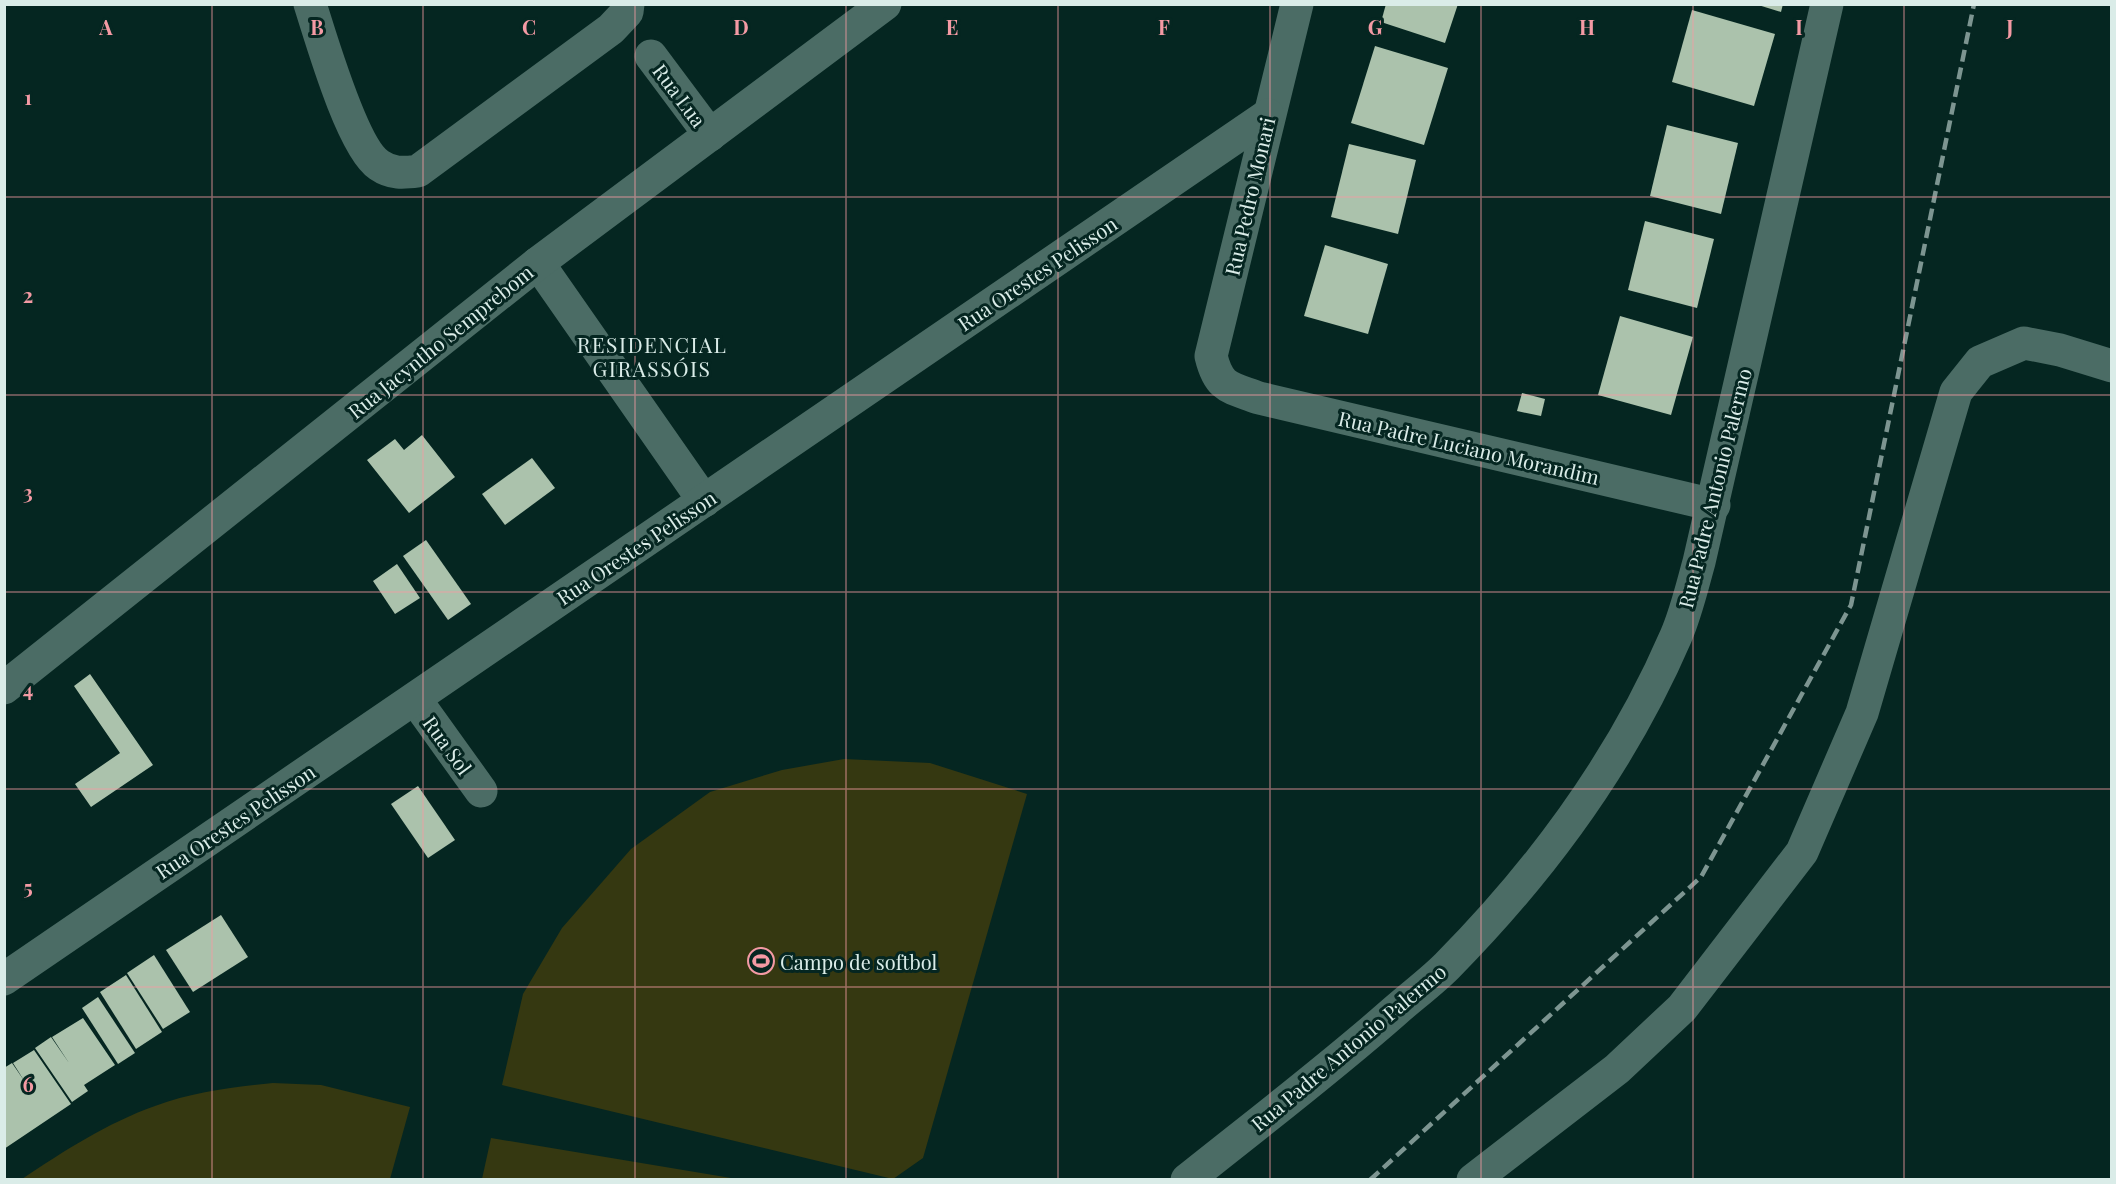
<svg xmlns="http://www.w3.org/2000/svg" width="2116" height="1184" viewBox="0 0 2116 1184" font-family="'Playfair Display',serif">
<rect width="100%" height="100%" fill="#052621"/>
<!-- park -->
<g fill="#353811">
<polygon points="844,759 930,763 1027,794 923,1158 893,1179 502,1085 523,994 562,928 631,849 710,792 782,770"/>
<path d="M273 1083 321 1085 410 1107 390 1179H22C64 1151 107 1123 155 1106 193 1092 233 1087 273 1083Z"/>
<polygon points="491,1138 737,1179 482,1179"/>
</g>
<!-- building -->
<g fill="#abc2ac">
<polygon points="1386,4 1458,4 1445,43 1381,22"/>
<polygon points="1755,4 1783,4 1781,12"/>
<polygon points="1692,10 1775,34 1754,106 1672,82"/>
<polygon points="1375,46 1448,68 1424,145 1351,123"/>
<polygon points="1667,125 1738,143 1721,214 1650,196"/>
<polygon points="1349,144 1416,160 1398,234 1331,217"/>
<polygon points="1645,221 1714,239 1697,308 1628,290"/>
<polygon points="1325,245 1388,264 1368,334 1304,316"/>
<polygon points="1620,316 1693,337 1671,415 1598,395"/>
<polygon points="1522,393 1545,399 1541,416 1517,411"/>
<polygon points="422,435 455,477 409,513 367,460 395,439 404,450"/>
<polygon points="532,458 555,488 505,525 482,494"/>
<polygon points="426,540 471,604 448,620 403,556"/>
<polygon points="397,564 420,598 395,614 373,581"/>
<polygon points="90,674 153,765 91,807 75,784 120,753 74,686"/>
<polygon points="418,786 455,840 428,858 391,804"/>
<polygon points="221,915 248,957 193,992 166,950"/>
<polygon points="154,955 190,1012 163,1029 127,973"/>
<polygon points="126,975 162,1032 136,1049 100,992"/>
<polygon points="98,997 135,1053 118,1064 82,1008"/>
<polygon points="83,1018 115,1065 84,1085 88,1091 72,1102 35,1048 51,1037 69,1063 52,1037"/>
<polygon points="34,1050 71,1104 4,1149 4,1068 12,1063 25,1082 13,1063"/>
</g>
<g fill="none" stroke-linecap="round" stroke-linejoin="round">
<!-- minor -->
<g stroke="#4b6c65" stroke-width="33">
<path d="M310 4C321 38 352 147 379 165 392 174 403 173 418 171L611 29 627 12 628 4"/>
<path d="M1297 4 1211 356C1219 389 1230 387 1259 398L1714 505"/>
<polyline points="651,56 710,135"/>
<polyline points="538,263 704,501"/>
<polyline points="4,688 538,263 885,4"/>
<polyline points="415,699 481,791"/>
<polyline points="4,979 1268,115"/>
<path d="M1187 1180C1257 1124 1328 1070 1395 1011 1412 996 1431 982 1447 966 1541 871 1623 759 1676 636 1686 613 1692 587 1699 562L1827 4"/>
<polyline points="1473,1180 1617,1069 1682,1008 1802,852 1862,713 1956,392 1980,362 2024,343 2060,350 2112,366"/>
</g>
<!-- rail -->
<polyline stroke="#7d9591" stroke-width="4.5" stroke-dasharray="12 6" stroke-linecap="butt" points="1370,1180 1701,877 1851,605 1974,4"/>
</g>
<!-- grid -->
<path fill="none" stroke="#f49aa4" stroke-width="1.5" stroke-opacity="0.55" d="M212 4V1180M423 4V1180M635 4V1180M846 4V1180M1058 4V1180M1270 4V1180M1481 4V1180M1693 4V1180M1904 4V1180M4 197H2112M4 395H2112M4 592H2112M4 789H2112M4 987H2112"/>
<!-- icons -->
<defs>
<symbol id="stadium-ring" viewBox="-11 -11 22 22"><circle r="9.5" fill="#052621" stroke="#f49aa4" stroke-width="1.5"/><path d="M0-5a6.5 5 0 1 0 0 10a6.5 5 0 1 0 0-10ZM-3.5-1.8h7v3.6h-7Z" fill="#f49aa4"/></symbol>
</defs>
<g fill-rule="evenodd">
<use href="#stadium-ring" x="746" y="946" width="30" height="30"/>
</g>
<g text-anchor="middle" dominant-baseline="central" stroke-width="6" stroke-linejoin="round" paint-order="stroke">
<!-- street labels -->
<g font-size="20" fill="#daece8" stroke="#052621">
<text transform="translate(680 95) rotate(53)">Rua Lua</text>
<text transform="translate(1249 196) rotate(-77)">Rua Pedro Monari</text>
<text transform="translate(1037 273) rotate(-34)">Rua Orestes Pelisson</text>
<text transform="translate(440 341) rotate(-39)">Rua Jacyntho Semprebom</text>
<text transform="translate(1469 447) rotate(13)">Rua Padre Luciano Morandim</text>
<text transform="translate(1714 488) rotate(-76)">Rua Padre Antonio Palermo</text>
<text transform="translate(636 547) rotate(-34)">Rua Orestes Pelisson</text>
<text transform="translate(448 745) rotate(54)">Rua Sol</text>
<text transform="translate(235 821) rotate(-34)">Rua Orestes Pelisson</text>
<text transform="translate(1348 1047) rotate(-40)">Rua Padre Antonio Palermo</text>
</g>
<!-- poi labels -->
<g font-size="20" fill="#daece8" stroke="#052621" text-anchor="start">
<text x="780" y="961">Campo de softbol</text>
</g>
<!-- neighbourhood labels -->
<g font-size="21" letter-spacing="1.5" fill="#daece8" stroke="#052621">
<text x="652" y="344">RESIDENCIAL<tspan x="652" dy="24">GIRASSÓIS</tspan></text>
</g>
</g>
<g font-size="20" text-anchor="middle" font-weight="bold" fill="#f49aa4" stroke="#052621" stroke-width="6" stroke-linejoin="round" paint-order="stroke">
<text x="106" y="35">A</text>
<text x="317" y="35">B</text>
<text x="529" y="35">C</text>
<text x="741" y="35">D</text>
<text x="952" y="35">E</text>
<text x="1164" y="35">F</text>
<text x="1375" y="35">G</text>
<text x="1587" y="35">H</text>
<text x="1799" y="35">I</text>
<text x="2010" y="35">J</text>
<text x="28" y="105">1</text>
<text x="28" y="303">2</text>
<text x="28" y="500">3</text>
<text x="28" y="697">4</text>
<text x="28" y="895">5</text>
<text x="28" y="1092">6</text>
</g>
<!-- border -->
<rect width="2116" height="1184" fill="none" stroke="#daece8" stroke-width="12"/>
</svg>
